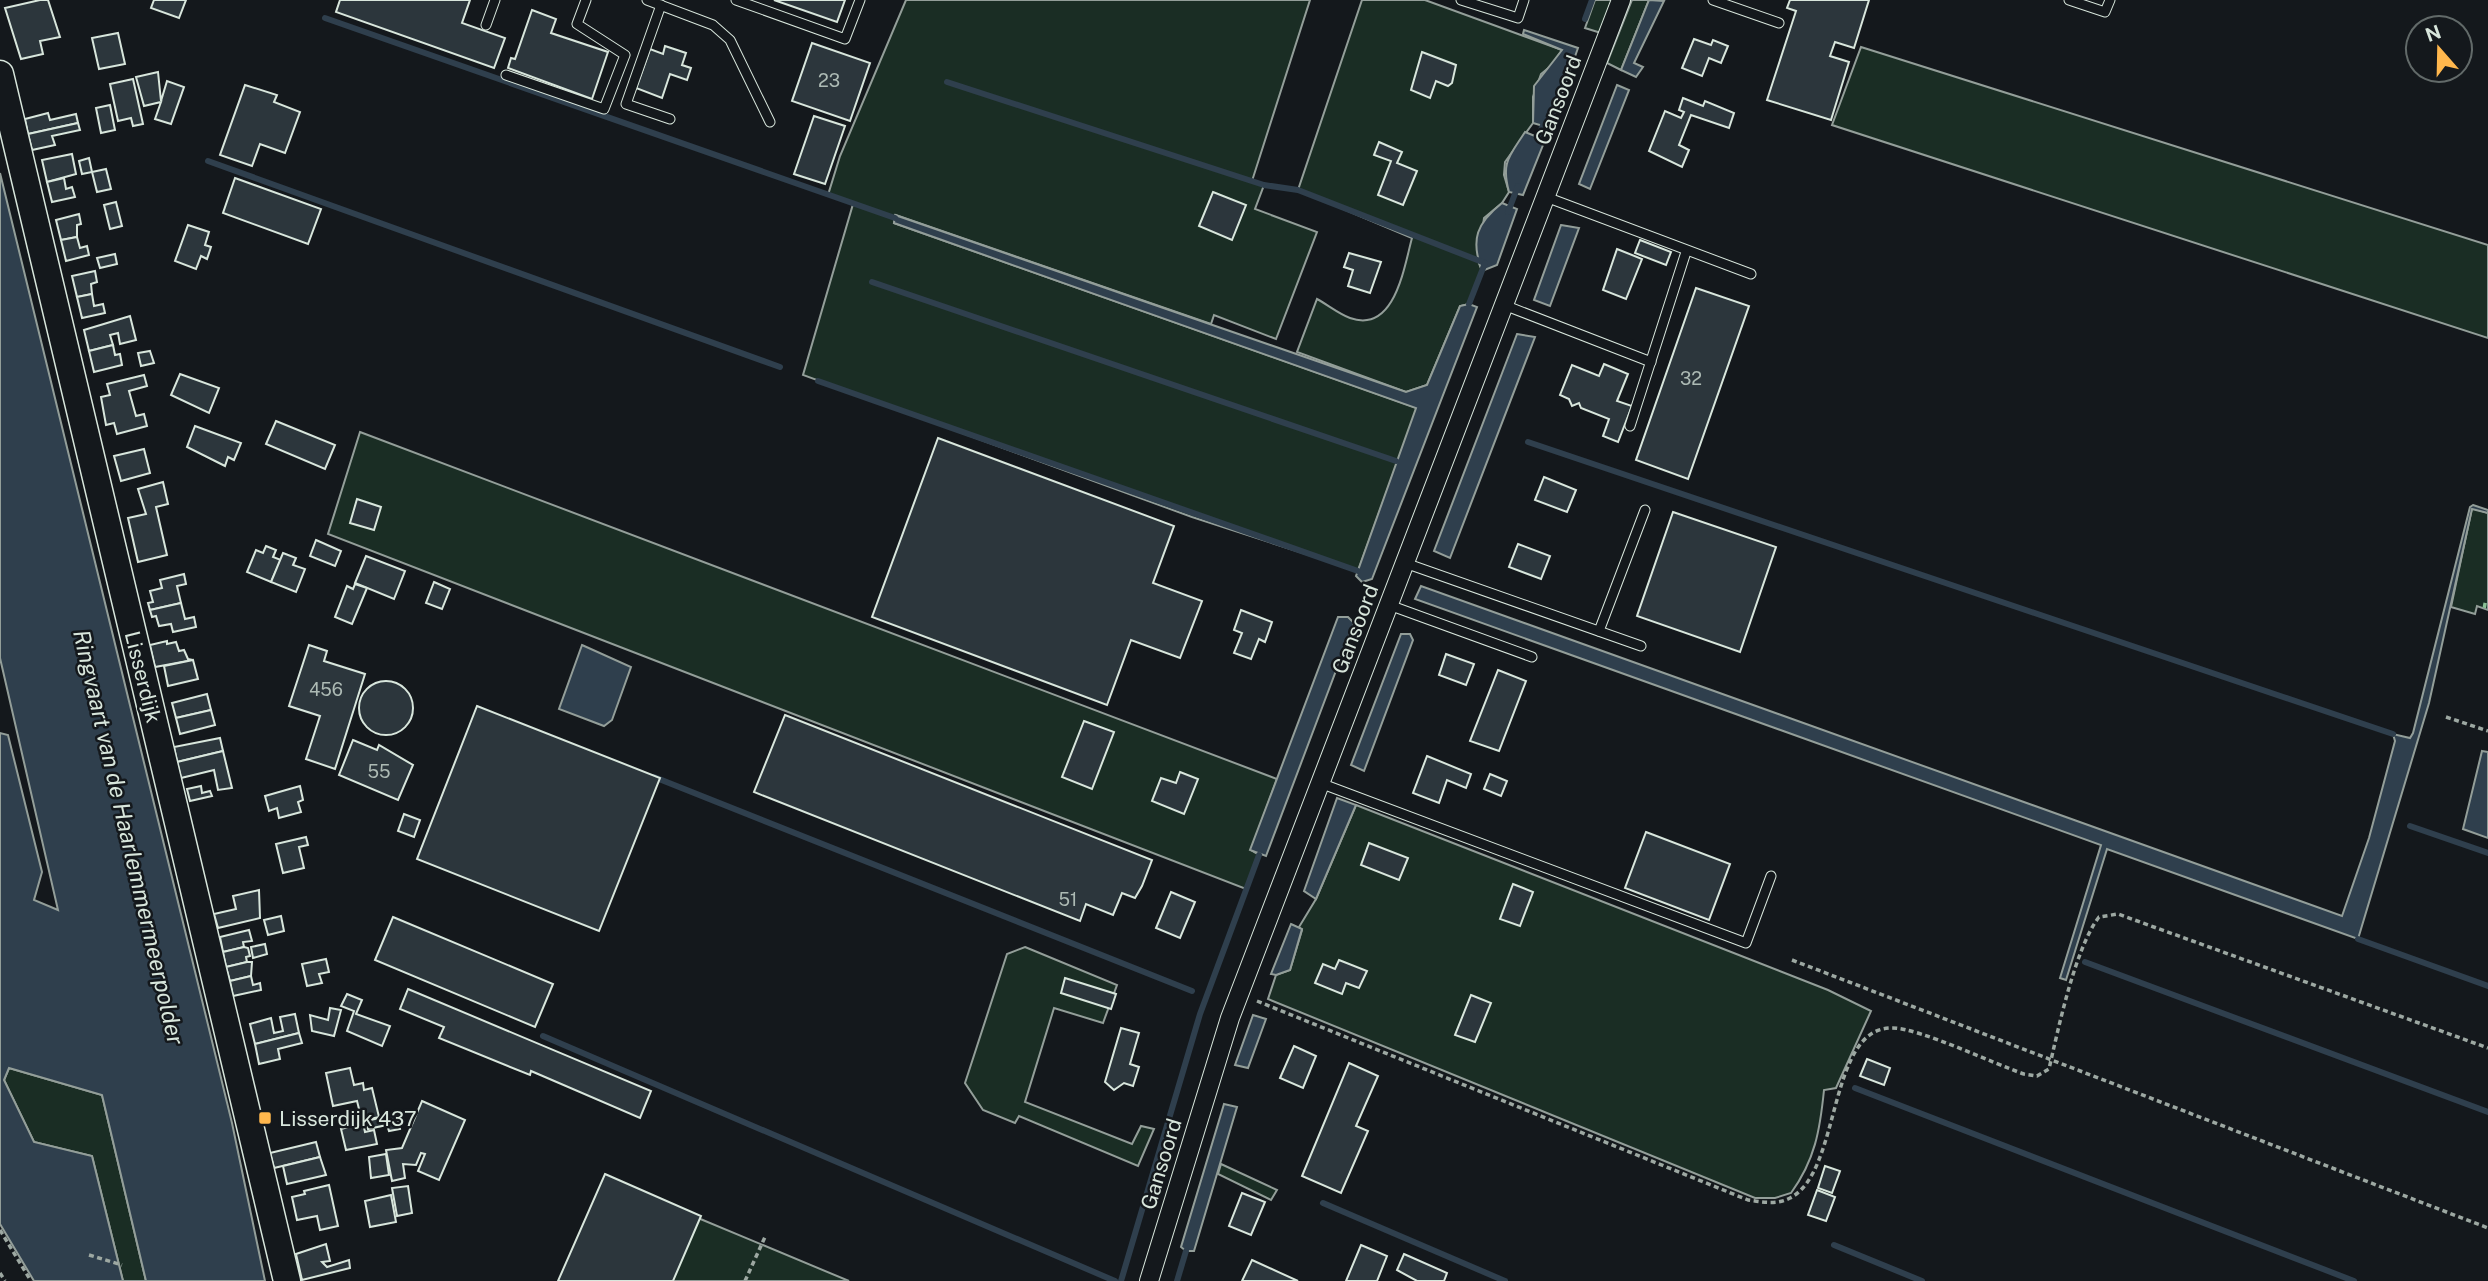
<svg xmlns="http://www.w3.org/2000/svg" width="2488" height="1281" viewBox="0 0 2488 1281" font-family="'Public Sans',sans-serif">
<rect width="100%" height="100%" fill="#14181c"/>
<!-- green -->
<g fill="#1a2d24" stroke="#939e99" stroke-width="2">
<polygon points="906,0 1310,0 1252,181 1264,185 1255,209 1317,232 1276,339 1214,315 1211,324 896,215 894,223 1417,408 1358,571 1192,517 803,375 853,204 828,195 840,156"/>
<path d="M1362 0H1425L1562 50 1552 65 1541 74 1533 97V123L1505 162 1504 175 1509 192 1502 203 1484 218 1478 261 1482 271 1469 304 1460 306 1427 385 1406 392 1297 352 1317 299C1328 305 1339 314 1350 318 1395 334 1404 267 1412 238L1298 190Z"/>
<polygon points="1595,0 1612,0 1601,33 1585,28"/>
<polygon points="1632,0 1649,0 1621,70 1607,63"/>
<polygon points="1861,47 2488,245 2488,338 1832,125"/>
<polygon points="360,432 1277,779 1251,850 1259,855 1246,889 328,534"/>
<polygon points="2472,508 2488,513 2488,610 2477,606 2475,614 2451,607"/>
<path d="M1356 805 1828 990 1871 1011 1836 1088 1824 1090C1820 1130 1815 1160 1791 1193L1775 1198H1755L1268 999 1276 975 1290 970 1302 930 1299 927 1316 899Z"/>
<polygon points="1025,947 1117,985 1103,1023 1054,1008 1025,1102 1132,1144 1141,1126 1154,1129 1138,1166 1019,1116 1015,1123 983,1110 965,1083 1007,954"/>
<polygon points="9,1068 102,1095 146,1281 123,1281 92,1156 34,1142 4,1080"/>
<polygon points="1221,1164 1277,1190 1271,1200 1218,1174"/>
<polygon points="698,1218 849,1281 668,1281"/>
</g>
<!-- water -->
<g fill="#2f3f4d" stroke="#939e99" stroke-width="2">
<polygon points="1649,0 1664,1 1634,63 1643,67 1636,77 1621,70"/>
<polygon points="1524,30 1578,48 1550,128 1533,123 1534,86 1562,50 1523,34"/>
<polygon points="1617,85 1629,90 1590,189 1579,184"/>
<path d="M1525 132 1545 140 1523 195 1509 192C1501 162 1509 157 1525 132Z"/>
<polygon points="0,173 232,1123 265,1281 146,1281 102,1095 9,1068 4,1080 34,1142 92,1156 123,1281 34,1281 0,1224 0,733 8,735 42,872 34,900 58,910 0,658"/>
<path d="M1502 203 1517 209 1497 265 1482 271C1470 239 1477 223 1502 203Z"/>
<polygon points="895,215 1406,392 1427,385 1460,306 1469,304 1477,307 1372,579 1362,582 1356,576 1416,408 894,223"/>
<polygon points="1561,225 1579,228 1550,306 1534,300"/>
<polygon points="1517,334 1535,337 1450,558 1434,551"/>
<polygon points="2473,505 2488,510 2488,513 2472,509 2429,703 2358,939 2107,849 2066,980 2060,978 2101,845 1415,599 1421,586 2342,916 2369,838 2395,741 2393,734 2410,738 2413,733 2470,507"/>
<polygon points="1338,617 1348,617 1354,623 1266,856 1250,850"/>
<polygon points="1401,634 1410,634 1413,640 1364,771 1351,765"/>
<polygon points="582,645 631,667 612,720 604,726 559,709"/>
<polygon points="2482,751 2488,752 2488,838 2463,829"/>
<polygon points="1337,798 1356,805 1316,899 1304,891"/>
<polygon points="1291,924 1302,929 1290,970 1276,975 1271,974"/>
<polygon points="1253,1015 1266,1019 1248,1068 1235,1065"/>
<polygon points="1224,1104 1237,1107 1194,1251 1186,1251 1181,1247"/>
</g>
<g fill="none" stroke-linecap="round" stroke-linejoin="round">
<!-- stream -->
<g stroke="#2f3f4d" stroke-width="6">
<polyline points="325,18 895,218"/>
<polyline points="1585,19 1592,0"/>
<polyline points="947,82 1264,185 1298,190 1485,263"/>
<polyline points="1535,143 1545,121"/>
<polyline points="208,161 780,367"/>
<polyline points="1508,212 1518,186"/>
<polyline points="872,282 1396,461"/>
<polyline points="1469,304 1485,263"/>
<polyline points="818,381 1358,571"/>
<polyline points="1528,442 2393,734"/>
<polyline points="654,777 1192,991"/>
<polyline points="2410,826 2488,853"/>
<polyline points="2358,939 2488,986"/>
<polyline points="2085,962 2488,1112"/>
<polyline points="543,1036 1115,1281"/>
<polyline points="1855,1088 2354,1281"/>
<polyline points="1323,1203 1505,1281"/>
<polyline points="1834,1245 1922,1281"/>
<polyline points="1121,1281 1200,1014 1259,855"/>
<polyline points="1177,1281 1186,1251"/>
</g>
</g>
<!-- building -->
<g fill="#2c363c" stroke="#d8e6dc" stroke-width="2">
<polygon points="40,0 48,0 60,37 40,41 43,54 21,59 5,8"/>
<polygon points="154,0 186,0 179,18 151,8"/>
<polygon points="340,0 470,0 462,23 505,38 494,68 336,12"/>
<polygon points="774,0 845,0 837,22"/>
<polygon points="1790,0 1869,0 1854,48 1835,42 1830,56 1849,62 1831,120 1767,100 1796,11 1787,8"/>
<polygon points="532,10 556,19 551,33 608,52 592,99 508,68 511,58 515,59"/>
<polygon points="118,33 125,64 99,69 92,38"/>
<polygon points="1694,39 1711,45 1713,40 1728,46 1721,63 1709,58 1702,76 1682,68"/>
<polygon points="812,43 870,63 850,121 792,101"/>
<polygon points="665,46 686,53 682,65 691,68 687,80 670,74 662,98 636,88 650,49 663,54"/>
<polygon points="1422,52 1456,65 1452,83 1448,86 1436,81 1430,98 1411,90"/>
<polygon points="158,72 161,101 167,81 184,87 171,124 155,119 161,102 144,106 136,77"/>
<polygon points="133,79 143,124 133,126 131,118 118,121 110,84"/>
<polygon points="245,85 277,95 274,102 300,112 285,153 260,144 252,166 220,155"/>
<polygon points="1683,98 1703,106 1705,101 1734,113 1729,128 1691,115 1679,145 1689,150 1682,167 1649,151 1665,111 1681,118 1684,112 1679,110"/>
<polygon points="110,105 115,130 101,133 96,108"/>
<polygon points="48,113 50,120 76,114 78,123 28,134 25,119"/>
<polygon points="814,116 845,126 825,184 794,174"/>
<polygon points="78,123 80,130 52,136 55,145 32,150 28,134"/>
<polygon points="1379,142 1402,152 1397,163 1417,171 1403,205 1378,195 1391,161 1374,155"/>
<polygon points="72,154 76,174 47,182 42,160"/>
<polygon points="89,158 92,172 82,174 79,161"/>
<polygon points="106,169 111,189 97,192 92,172"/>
<polygon points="64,178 66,189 72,187 75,197 52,202 47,182"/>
<polygon points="235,178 321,209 308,244 223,213"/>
<polygon points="1213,192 1246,205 1232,240 1199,226"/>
<polygon points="116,202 122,226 110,229 104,205"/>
<polygon points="79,214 81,224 77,225 77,237 61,240 56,220"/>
<polygon points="188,225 209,232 205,245 211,247 207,259 201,256 196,269 175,261"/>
<polygon points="77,237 80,248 87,246 89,255 66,261 61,240"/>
<polygon points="1640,240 1671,252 1666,265 1635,253"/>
<polygon points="1617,249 1642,259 1626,299 1603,290"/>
<polygon points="1349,253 1381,262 1370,293 1348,286 1353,270 1344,267"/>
<polygon points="115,254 117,264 100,268 97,258"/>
<polygon points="95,271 97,282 91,284 92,294 77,297 72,276"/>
<polygon points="1696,288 1749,306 1688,479 1636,460"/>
<polygon points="92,294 94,306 103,304 105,313 82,318 77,297"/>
<polygon points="130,316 136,340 120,344 118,333 110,335 113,345 89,351 84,330"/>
<polygon points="113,345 115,355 120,354 122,365 94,372 89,351"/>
<polygon points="150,351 154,363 141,366 138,353"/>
<polygon points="1604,364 1628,374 1617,401 1632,406 1618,442 1603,436 1609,419 1581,408 1579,403 1572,406 1569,399 1560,395 1572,365 1599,376"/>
<polygon points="180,374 219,388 209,413 171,395"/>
<polygon points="144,375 147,386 129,391 136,416 144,414 147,426 117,434 114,423 106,425 101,397 110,395 107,384"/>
<polygon points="276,421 335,445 325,469 266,444"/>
<polygon points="195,426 241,443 234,460 228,457 225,466 187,447"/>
<polygon points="938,438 1174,526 1153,583 1202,601 1180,658 1131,640 1107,705 872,617"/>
<polygon points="144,449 150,473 121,481 114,456"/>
<polygon points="1544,477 1576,490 1567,512 1535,500"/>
<polygon points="163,482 168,504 156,507 167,555 138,562 128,518 146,514 138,489"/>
<polygon points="357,499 381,507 374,530 350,523"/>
<polygon points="1673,512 1776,547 1740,652 1637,616"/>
<polygon points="316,540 341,551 335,566 310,556"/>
<polygon points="1518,544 1550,556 1541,579 1509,567"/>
<polygon points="266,546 276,550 273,557 281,560 271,582 247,572 256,550 263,553"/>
<polygon points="283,553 296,558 293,565 305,569 296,592 271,582"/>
<polygon points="366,556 405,571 394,599 355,583"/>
<polygon points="184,574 186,584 177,586 181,603 150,610 148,603 153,602 150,591 162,588 160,580"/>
<polygon points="434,582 450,589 442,609 426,603"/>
<polygon points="355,584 367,588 352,624 335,617 347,586 353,589"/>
<polygon points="181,603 185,619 194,617 196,627 173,632 171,624 159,626 156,616 152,617 150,610"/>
<polygon points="1241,610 1272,622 1265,642 1259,639 1251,659 1234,653 1242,633 1234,630"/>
<polygon points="167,641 167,644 176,642 179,651 184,650 188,659 193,660 155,667 150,645"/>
<polygon points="309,645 327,651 324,661 365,674 335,769 306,759 320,716 289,706"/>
<polygon points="1446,654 1474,664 1466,685 1439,675"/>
<polygon points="193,660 198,679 168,686 164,666"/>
<polygon points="1498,670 1526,681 1499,751 1470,741"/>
<circle cx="386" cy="708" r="27"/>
<polygon points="207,694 211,710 176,718 172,703"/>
<polygon points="477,706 660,778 599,931 417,859"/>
<polygon points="211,710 215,725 180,734 176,718"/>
<polygon points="785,715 1152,860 1142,886 1135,898 1122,893 1113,915 1086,904 1080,921 754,792"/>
<polygon points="1084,721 1114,732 1092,789 1062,777"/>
<polygon points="220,738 223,751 177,762 174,747"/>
<polygon points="353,740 377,750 379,745 413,765 398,800 339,775"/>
<polygon points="223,751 232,788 218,790 214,770 181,778 177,762"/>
<polygon points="1427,756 1471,774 1466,788 1447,780 1439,803 1413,793"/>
<polygon points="1180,772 1198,779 1184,814 1152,801 1161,778 1176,783"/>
<polygon points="1490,774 1507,781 1501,796 1484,789"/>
<polygon points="201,786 202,793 210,791 212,796 190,801 187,789"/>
<polygon points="300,786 303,800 298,802 301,812 279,818 277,808 269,811 265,796"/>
<polygon points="404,814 420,820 414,837 398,831"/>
<polygon points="1646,832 1730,864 1709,920 1625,888"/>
<polygon points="306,837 308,845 299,847 304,868 283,873 276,844"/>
<polygon points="1369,843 1408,858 1399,880 1361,865"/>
<polygon points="1513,884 1533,892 1520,926 1500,919"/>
<polygon points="259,890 260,918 218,928 214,914 236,909 233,896"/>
<polygon points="1171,892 1195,902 1180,938 1156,928"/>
<polygon points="281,916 284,931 268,935 264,920"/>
<polygon points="393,917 553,984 535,1027 375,960"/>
<polygon points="249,930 252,941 243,942 244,947 223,952 220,937"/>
<polygon points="265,944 267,954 253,958 251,947"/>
<polygon points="244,947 248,948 250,956 246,957 247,962 226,967 223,952"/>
<polygon points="326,959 329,972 319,974 322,983 307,986 302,964"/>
<polygon points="1339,960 1367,971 1359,988 1346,983 1342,994 1315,983 1323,964 1335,969"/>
<polygon points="247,962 252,962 251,976 230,981 226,967"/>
<polygon points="251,976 253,985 260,983 261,990 233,996 230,981"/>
<polygon points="1065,978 1116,994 1111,1009 1061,993"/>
<polygon points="408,989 651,1091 640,1118 531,1071 530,1075 439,1038 444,1027 400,1009"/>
<polygon points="347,994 362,1000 356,1014 390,1026 382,1046 347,1031 354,1011 341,1006"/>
<polygon points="1471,995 1491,1003 1475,1042 1455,1035"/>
<polygon points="330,1008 341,1010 334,1036 312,1031 310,1015 328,1020"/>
<polygon points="295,1014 299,1033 255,1044 250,1024 271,1018 274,1033 283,1031 280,1017"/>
<polygon points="1121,1028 1139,1033 1130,1064 1139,1067 1133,1086 1124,1083 1114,1090 1105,1082"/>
<polygon points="299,1033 302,1043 278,1049 280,1059 259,1064 255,1044"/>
<polygon points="1294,1046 1316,1056 1303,1088 1280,1078"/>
<polygon points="1867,1059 1890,1068 1884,1085 1860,1076"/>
<polygon points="1349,1063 1378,1076 1356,1126 1368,1131 1341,1193 1302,1176"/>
<polygon points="350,1068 354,1085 363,1083 364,1090 372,1088 379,1117 362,1121 357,1101 333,1106 326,1073"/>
<polygon points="422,1101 465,1120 439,1180 418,1171 425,1154 421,1153 416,1165 403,1164 405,1178 392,1181 386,1150 402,1148"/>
<polygon points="397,1114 400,1129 389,1131 387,1125 368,1129 366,1121"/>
<polygon points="363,1123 365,1132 374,1130 377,1144 346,1150 341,1129"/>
<polygon points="316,1142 320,1157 274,1168 270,1153"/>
<polygon points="386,1154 389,1175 371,1178 369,1157"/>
<polygon points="320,1157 326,1175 287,1184 283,1166"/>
<polygon points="1825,1166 1840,1171 1832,1193 1818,1188"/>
<polygon points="605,1174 701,1216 673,1281 558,1281"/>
<polygon points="329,1185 338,1226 320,1230 317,1216 297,1220 292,1197 305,1194 304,1191"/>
<polygon points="408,1186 412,1213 397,1216 392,1188"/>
<polygon points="1817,1190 1835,1197 1826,1221 1808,1215"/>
<polygon points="1242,1193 1265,1202 1251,1235 1229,1226"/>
<polygon points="391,1195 396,1222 370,1227 365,1201"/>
<polygon points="326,1244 330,1261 322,1262 327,1267 349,1260 350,1268 302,1280 296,1254"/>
<polygon points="1361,1245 1387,1256 1377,1281 1346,1281"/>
<polygon points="1404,1254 1447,1273 1444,1281 1417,1281 1397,1270"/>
<polygon points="1252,1260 1298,1281 1242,1281"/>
</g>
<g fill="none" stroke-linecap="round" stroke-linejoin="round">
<defs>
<g id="lane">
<polyline points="647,0 713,25 730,40 770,122"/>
<polyline points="736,0 845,39 860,0"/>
<polyline points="1461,0 1518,18 1524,0"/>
<polyline points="1713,0 1779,23"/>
<polyline points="2069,0 2105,12 2110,0"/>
<polyline points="661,5 626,104 670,119"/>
<polyline points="486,25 495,0"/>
<polyline points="506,75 604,109 625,55 577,24 586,0"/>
<polyline points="1546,197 1751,274"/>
<polyline points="1504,305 1651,362"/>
<polyline points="1630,426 1686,252"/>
<polyline points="1405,563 1641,646"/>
<polyline points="1389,605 1532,657"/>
<polyline points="1599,631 1645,510"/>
<polyline points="1320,783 1746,943 1771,876"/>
</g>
<polyline id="street" points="1149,1281 1230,1018 1621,0"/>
<polyline id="secondary" points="0,74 287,1281"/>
</defs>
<!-- lane casing -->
<use href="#lane" stroke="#d8e6dc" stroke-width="11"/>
<!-- street casing -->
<use href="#street" stroke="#d8e6dc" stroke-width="20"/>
<!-- secondary casing -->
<use href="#secondary" stroke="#d8e6dc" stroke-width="29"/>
<!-- path -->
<g stroke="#9da8a2" stroke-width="3.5" stroke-dasharray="5 3.5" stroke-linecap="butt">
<polyline points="2446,717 2488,731"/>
<polyline points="1792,960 2488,1228"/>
<path d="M1257 1001 1748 1200C1762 1202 1777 1205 1790 1198 1842 1172 1827 1027 1892 1028 1920 1028 1994 1064 2024 1074L2037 1076 2049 1069C2058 1030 2075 948 2099 917L2118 914 2488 1048"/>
<polyline points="0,1230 31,1281"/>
<polyline points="89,1255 122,1265"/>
<polyline points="0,1273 5,1281"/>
<polyline points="745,1281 765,1237"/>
</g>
<!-- lane -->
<use href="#lane" stroke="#14181c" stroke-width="9"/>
<!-- street -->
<use href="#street" stroke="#14181c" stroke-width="18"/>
<!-- secondary -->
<use href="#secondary" stroke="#14181c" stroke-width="26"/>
<!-- hedge -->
<polyline stroke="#8ac095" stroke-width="5" stroke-dasharray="3.5 5" stroke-linecap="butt" points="2483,605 2488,606"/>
</g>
<!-- markers -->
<rect fill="#ffb74d" stroke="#14181c" stroke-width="2.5" x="258" y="1111" width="14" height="14" rx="3.5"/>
<g text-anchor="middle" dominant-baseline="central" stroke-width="5" stroke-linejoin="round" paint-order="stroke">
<!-- number labels -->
<g font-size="18" fill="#adbab4">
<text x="829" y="80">23</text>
<text x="1691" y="378">32</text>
<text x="326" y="689">456</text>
<text x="379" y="771">55</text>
<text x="1068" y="899">51</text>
</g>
<!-- street labels -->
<g font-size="21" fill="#d8e6dc" stroke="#14181c">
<text transform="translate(1558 100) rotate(-69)">Gansoord</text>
<text transform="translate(1355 629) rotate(-69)">Gansoord</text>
<text transform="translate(143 677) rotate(76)">Lisserdijk</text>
<text transform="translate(1161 1164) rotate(-73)">Gansoord</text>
</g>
<!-- poi labels -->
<g font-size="21" fill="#d8e6dc" stroke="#14181c" text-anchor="start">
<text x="279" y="1118">Lisserdijk 437</text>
</g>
<!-- water labels -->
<g font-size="23" font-style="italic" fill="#d8e6dc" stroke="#14181c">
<text transform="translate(129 837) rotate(77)">Ringvaart van de Haarlemmermeerpolder</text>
</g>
</g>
<!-- north arrow -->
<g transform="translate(2439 49) rotate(340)"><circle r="33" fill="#14181c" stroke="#626a69" stroke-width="2"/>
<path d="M0-5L12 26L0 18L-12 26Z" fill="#ffb74d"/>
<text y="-10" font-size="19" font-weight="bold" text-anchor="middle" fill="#d8e6dc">N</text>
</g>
</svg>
